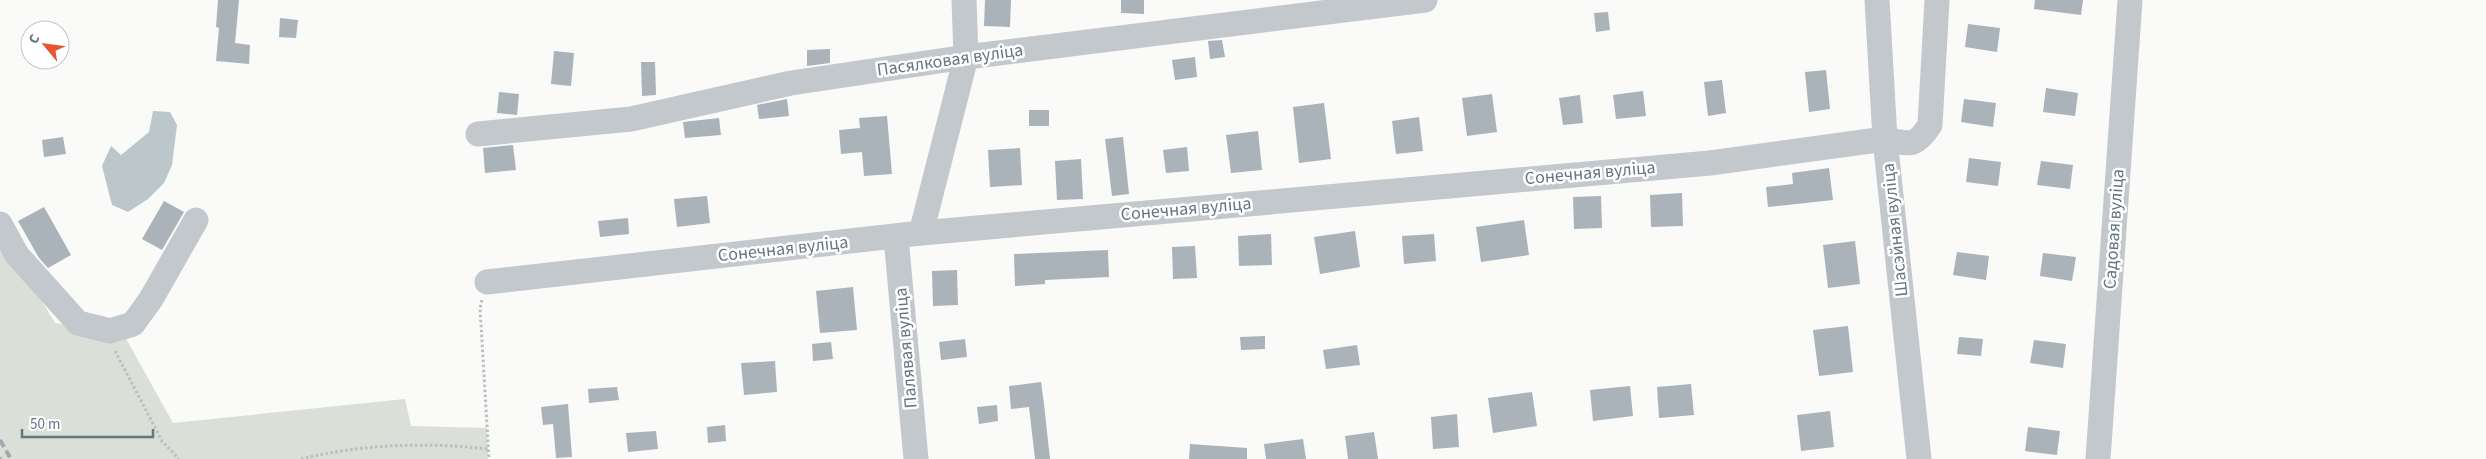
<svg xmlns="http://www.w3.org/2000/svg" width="2486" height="459" viewBox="0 0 2486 459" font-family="'Source Sans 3',sans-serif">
<rect width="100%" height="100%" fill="#fafaf8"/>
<!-- green -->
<polygon fill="#dadfd7" points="0,231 55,323 124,335 173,423 405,399 411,426 487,428 488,459 0,459"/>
<!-- water -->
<polygon fill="#bbc7cb" points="153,111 170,112 177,125 172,165 164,183 148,199 128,212 112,205 102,166 111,146 121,155 149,132"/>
<!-- building -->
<g fill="#aab3b9">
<polygon points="218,0 239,0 235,43 250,45 249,64 216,61 219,28 216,27"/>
<polygon points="985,0 1011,0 1010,27 984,26"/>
<polygon points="1121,0 1144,0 1144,14 1121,13"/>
<polygon points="2035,0 2083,0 2081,15 2034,9"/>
<polygon points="1608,12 1610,30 1596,32 1594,13"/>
<polygon points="280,18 298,20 296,38 279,37"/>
<polygon points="1968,24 2000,28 1997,52 1965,47"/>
<polygon points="1222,40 1225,57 1210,59 1208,41"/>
<polygon points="830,49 830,63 807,66 807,50"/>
<polygon points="554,51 574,53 571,86 551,84"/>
<polygon points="1195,57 1197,77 1175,80 1172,60"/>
<polygon points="641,62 655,62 656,95 642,96"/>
<polygon points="1826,70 1830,109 1809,112 1805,72"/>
<polygon points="1722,80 1726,113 1708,116 1704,82"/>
<polygon points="2046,88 2078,93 2075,116 2043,112"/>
<polygon points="1643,91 1646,116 1616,119 1613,95"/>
<polygon points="499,92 519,94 517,115 497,113"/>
<polygon points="1492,94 1497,132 1467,136 1462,98"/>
<polygon points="1580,95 1583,123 1563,125 1559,98"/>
<polygon points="787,99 789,116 759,119 757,105"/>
<polygon points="1964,99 1996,103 1993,127 1961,122"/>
<polygon points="1324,103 1331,159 1299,163 1293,107"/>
<rect x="1029" y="110" width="20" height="16"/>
<polygon points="887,116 892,174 864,176 862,152 841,154 839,130 860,128 859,118"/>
<polygon points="1419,117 1423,151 1396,154 1392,121"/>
<polygon points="719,118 721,135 685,138 683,122"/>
<polygon points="1258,131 1262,170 1231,173 1226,135"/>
<polygon points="63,137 66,154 44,157 42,140"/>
<polygon points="1123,137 1129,194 1112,196 1105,139"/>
<polygon points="513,145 516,170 485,173 483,148"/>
<polygon points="1187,147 1189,171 1166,173 1163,150"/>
<polygon points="1020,148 1022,185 990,187 988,150"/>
<polygon points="1969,158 2001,162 1998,186 1966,182"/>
<polygon points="1081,159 1083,199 1057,200 1055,161"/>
<polygon points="2041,161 2073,165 2070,189 2037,185"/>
<polygon points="1829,168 1833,200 1768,207 1766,187 1793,184 1792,173"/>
<polygon points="1682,193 1683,226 1651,227 1650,195"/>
<polygon points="707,196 710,223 677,227 674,199"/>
<polygon points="1601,196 1602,228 1574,229 1573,197"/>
<polygon points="164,201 184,212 162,250 142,239"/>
<polygon points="44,207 71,255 48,268 39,258 18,221"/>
<polygon points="628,218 629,234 600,237 598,221"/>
<polygon points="1524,220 1529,255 1481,262 1476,227"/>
<polygon points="1355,231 1360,267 1320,274 1314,237"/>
<polygon points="1271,234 1272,265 1239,266 1238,236"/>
<polygon points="1434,234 1436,261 1404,264 1402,236"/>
<polygon points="1855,241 1860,284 1828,288 1823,245"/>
<polygon points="1195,246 1197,278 1173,279 1172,247"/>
<polygon points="1108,250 1109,277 1045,280 1045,284 1015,286 1014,254"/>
<polygon points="1957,252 1989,256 1986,280 1953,275"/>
<polygon points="2043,253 2076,257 2072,281 2040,276"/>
<polygon points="957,270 958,305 933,306 932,271"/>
<polygon points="853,287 857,330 820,333 816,291"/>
<polygon points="1848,326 1853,372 1819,376 1813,330"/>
<polygon points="1265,336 1265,349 1241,350 1240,337"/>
<polygon points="1959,337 1983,339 1981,356 1957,354"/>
<polygon points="965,339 967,357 941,360 939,342"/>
<polygon points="2034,340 2066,344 2063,368 2030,363"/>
<polygon points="831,342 833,359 813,361 812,344"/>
<polygon points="1357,345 1360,365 1326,369 1323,350"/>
<polygon points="775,361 777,392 744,395 741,363"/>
<polygon points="1041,382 1044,404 1050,459 1035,459 1029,407 1011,409 1009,386"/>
<polygon points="1691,384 1694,415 1659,418 1657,387"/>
<polygon points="1630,386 1633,416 1593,421 1590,390"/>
<polygon points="617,387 619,400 589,403 588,389"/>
<polygon points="1532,392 1537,426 1493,433 1488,398"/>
<polygon points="568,404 572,457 556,458 553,424 543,425 541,407"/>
<polygon points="997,405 998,421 979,424 977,407"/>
<polygon points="1830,411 1834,447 1801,451 1797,415"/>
<polygon points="1457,414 1459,447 1433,449 1431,417"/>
<polygon points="725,425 726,441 708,443 707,427"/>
<polygon points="2028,427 2060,431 2057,455 2025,451"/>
<polygon points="656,431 658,449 628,452 626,433"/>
<polygon points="1374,432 1378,459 1348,459 1345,436"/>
<polygon points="1303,439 1306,459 1266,459 1264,444"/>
<polygon points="1190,444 1247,448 1247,459 1189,459"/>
</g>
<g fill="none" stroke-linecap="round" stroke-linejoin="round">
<!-- path -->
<g stroke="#bbbfc2" stroke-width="3" stroke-dasharray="2.5 2.5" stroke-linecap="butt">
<polyline points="482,300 480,308 489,459"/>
<polyline points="115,351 162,441 179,459"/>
<path d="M301 459C362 444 426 442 488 449"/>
</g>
<!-- minor -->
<g stroke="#c3c8cc" stroke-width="25">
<polyline points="1877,0 1885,139 1919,459"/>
<polyline points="478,134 631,119 791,83 966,57 1425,0"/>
<polyline points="0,224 17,255 78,323 110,331 133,324 151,299 196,220"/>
<polyline points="921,233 966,57 964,0"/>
<polyline points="896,237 916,459"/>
<path d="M487 282 921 233 1710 163 1885 139C1910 144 1915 148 1930 125L1937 0"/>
<polyline points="2098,459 2130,0"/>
</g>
<!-- rail -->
<g stroke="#a2aab0" stroke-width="4" stroke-dasharray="8 4" stroke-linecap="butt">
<polyline points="0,440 11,459"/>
<polyline points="0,458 1,459"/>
</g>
</g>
<g text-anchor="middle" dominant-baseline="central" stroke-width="5" stroke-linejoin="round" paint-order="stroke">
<!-- street labels -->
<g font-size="18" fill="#657683" stroke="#fff">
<text transform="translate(950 60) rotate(-8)">Пасялковая вуліца</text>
<text transform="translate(1590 173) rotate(-5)">Сонечная вуліца</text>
<text transform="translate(1186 209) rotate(-5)">Сонечная вуліца</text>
<text transform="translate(2114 229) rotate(-86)">Садовая вуліца</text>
<text transform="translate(1895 230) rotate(-96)">Шасэйная вуліца</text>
<text transform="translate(783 249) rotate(-6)">Сонечная вуліца</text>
<text transform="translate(906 348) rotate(-95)">Палявая вуліца</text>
</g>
</g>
<!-- north arrow -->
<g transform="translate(45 45) rotate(299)"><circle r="24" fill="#ffffff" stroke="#c1c8cd"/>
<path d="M0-4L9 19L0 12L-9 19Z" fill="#e4572e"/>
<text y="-8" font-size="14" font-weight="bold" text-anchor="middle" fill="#657683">С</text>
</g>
<!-- scale -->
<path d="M22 429v8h131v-8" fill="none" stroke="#657683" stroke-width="2.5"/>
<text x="30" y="429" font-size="15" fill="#657683" stroke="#ffffff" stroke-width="4" paint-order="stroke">50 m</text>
</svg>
